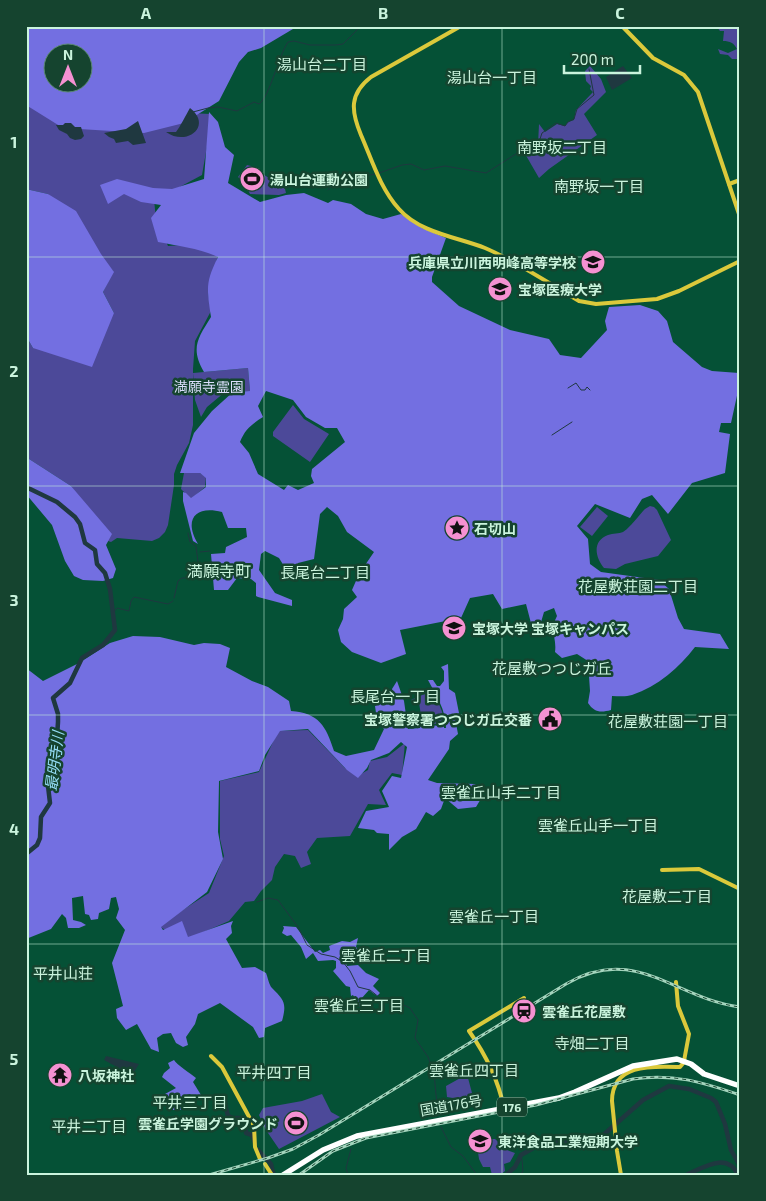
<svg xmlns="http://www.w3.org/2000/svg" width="766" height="1201" viewBox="0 0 766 1201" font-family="'Exo 2','Noto Sans JP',sans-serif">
<rect width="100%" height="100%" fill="#055136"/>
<!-- green -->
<g fill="#4c4999">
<path d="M710 26H740V67L737 59H732L728 55 720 54 718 49 728 53 737 49C734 43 730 41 723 41L724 31H720L717 27 711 29Z"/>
<polygon points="590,66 601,79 606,92 584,114 597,135 549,169 539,178 524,152 526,145 531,143 538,145 539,124 545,132 557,124 565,126 568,122 574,120 576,110 593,92 590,89 591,86 586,81 585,71"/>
<polygon points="26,105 210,114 210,129 202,175 174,190 153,190 156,219 168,246 197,244 218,255 208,293 211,311 195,341 193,369 193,425 189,443 177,465 174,474 174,485 168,525 165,532 159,538 152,541 117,538 111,542 108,541 71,486 26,457 26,336 33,348 114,313 103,292 113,271 48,194 26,189"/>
<polygon points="247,165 251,166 285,189 286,193 279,195 250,194 244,182 238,177"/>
<polygon points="248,368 250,391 225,392 207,407 201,417 195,400 193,373"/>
<polygon points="293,405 304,419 329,434 310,462 273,436 273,432"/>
<polygon points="184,473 200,473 206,477 205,487 191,499 181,489"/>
<path d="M650 506 654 507 657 510 671 540 658 556 625 564 616 569 604 568C595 557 592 541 608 535 613 533 619 534 623 532 629 529 640 514 645 509Z"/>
<polygon points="597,507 608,516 592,536 580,527"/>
<path d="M431 691C438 702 444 711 444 724H426L422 721 419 703H414L411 700Z"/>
<polygon points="308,730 345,768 359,775 368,770 370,761 387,757 405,743 402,775 392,773 379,790 386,805 368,804 350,836 317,838 307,852 311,864 301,868 295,856 284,854 275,867 272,880 261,891 254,901 245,902 229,921 185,940 158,926 209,893 224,856 220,839 220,781 259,772 278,731"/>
<polygon points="464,1076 468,1078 472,1093 468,1098 454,1101 453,1098 447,1097 446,1086"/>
<polygon points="322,1094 331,1112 340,1117 279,1149 266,1130 259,1115 263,1108 302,1101"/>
<polygon points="476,1139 495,1139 507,1150 515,1153 510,1162 504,1164 505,1171 500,1175 492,1175 490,1167 483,1167 479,1159"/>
</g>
<!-- forest -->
<g fill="#736fe1" fill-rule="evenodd">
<path d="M26 26H298L261 48 248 52 239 62 219 101 184 123 144 133 63 128 26 105ZM52 52H82V82H52Z"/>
<path d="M209 112 218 122 225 147 234 155 228 183 260 202 286 195 304 193 328 203 333 200 351 204 366 214 383 219 401 214 422 228 446 238 432 277V282L459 306 510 330 549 339 560 355 581 358 607 330 605 321 609 307 640 305 658 311 667 321 673 342 702 367 712 371 739 373 740 382 731 423H721L719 432 730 434 725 473 692 483 668 514 652 495 642 499 630 518 595 504 577 526 588 539 590 564 601 572 659 580 669 589 678 618 684 629 720 634 729 649 695 647C679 668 658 686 632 695 626 697 618 696 612 696L611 710C600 713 594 712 588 703L590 691 588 661 577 654 562 658 555 652C557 637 549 631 557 616L554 608 544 612 539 629 532 627 526 604 502 609 493 594 470 598 461 618 400 630 406 654 381 663 352 652 341 642 338 630 343 619 344 609 357 597 352 590 359 574 374 552 347 532 338 516 327 507 320 514 314 559 298 563 292 574H289L279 558 265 551 261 554 259 570 275 593 292 600V606L258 597 256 596V583L251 579 237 578 228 590H214L211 554 225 553 226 547 247 537 246 528H228L222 512C196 505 183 519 198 544L193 541 183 501V492L186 493 191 498 206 487V478L200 473H180L194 433 212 411 233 392 250 391 248 368 204 372C190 348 198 338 211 317 207 289 205 283 218 257 199 248 178 246 158 242L151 218 161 205 141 202 124 194 108 204 100 185 117 179 153 188 172 189 204 179ZM266 391 293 400 306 417 325 428H337L345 442 312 469 311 476 314 483 298 490 288 485 284 490 258 474 249 453 240 442C245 429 252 424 263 417L258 406Z"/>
<polygon points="26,189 48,194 76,211 101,254 114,272 103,292 114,313 92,367 33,348 26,336"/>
<polygon points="26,457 71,486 112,534 106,545 116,569 113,578 103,581 83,580 74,576 65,561 52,525 26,494"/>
<path d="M133 636 160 637 194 645 204 643 220 644 230 648 226 667 252 681 268 687 289 701 291 711C319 713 326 726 334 751L346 756 374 750 384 729 377 720 375 706 380 704H391L392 689 397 681 404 701 408 729 420 728 421 725 444 726V728H446C446 710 436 695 428 680H433L437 686H440L444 681V671L441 667 448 664 449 689 455 693 459 713 455 718 458 734 450 741 449 749 428 780 437 783 475 784 482 797 476 807 458 809 445 798 441 809 433 816 426 812 416 829 402 837 389 850V834L377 833 374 830 358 828 366 811 389 807 382 791 392 776 401 778 407 747 401 742 389 753 371 760 367 768 358 778 347 770 308 729 280 731 265 755 259 771 219 781 218 832 223 859 207 892 161 927 163 930 182 921 188 937 233 921 231 926 232 933 226 939 242 968 255 967 266 973C268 978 269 985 272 988 284 1000 287 1003 282 1021L265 1028 264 1037 259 1038 253 1027 220 1003 198 1014 195 1024 186 1037 188 1045 183 1047 176 1043 171 1033 163 1034 157 1038 159 1052 151 1049 137 1024 126 1030 117 1018 116 1009 123 1006 112 963 125 930 116 918 119 909 116 897 111 898 109 909 99 913 98 919 91 920 89 915 85 914 83 896 72 898 73 920 81 922 86 925 79 928H68L66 918 62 914 51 929 26 939V668L43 681 79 663 110 643Z"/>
<polygon points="283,926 296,927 315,952 320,950 323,953 330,950 329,946 342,941 350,942 358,938 356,947 360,952 359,958 346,962 347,966 358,965 366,973 379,979 373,986 380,993 377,996 369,990 361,999 371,1011 369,1013 362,1005 360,1007 353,995 351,996 350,987 346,986 333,971 336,968 336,961 333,960 318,961 313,953 306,959 301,947 291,935 287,936 282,933 284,928"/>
<path d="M174 1060C177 1065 190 1073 196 1078L193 1082 201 1095 195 1100 190 1094 183 1096 179 1102 181 1110H173L172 1103 168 1102 165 1094 176 1088 162 1077 164 1073 170 1068 168 1063Z"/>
</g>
<!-- water -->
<g fill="#1f3840">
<polygon points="623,66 632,78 612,90 606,77"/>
<path d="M190 108C213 126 187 147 166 132H176C180 127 186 115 190 108Z"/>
<polygon points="138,121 146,143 133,145 128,141 116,143 114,139 109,137 104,133 126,129"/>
<polygon points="65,123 71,123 75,127 81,127 84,136 81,139 75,140 70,138 67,134 59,130 56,125 63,125"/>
<polygon points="106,1056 139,1064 134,1072 130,1074 104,1060"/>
</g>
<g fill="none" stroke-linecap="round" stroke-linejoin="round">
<!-- stream -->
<g stroke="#1f3840" stroke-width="1">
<path d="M193 112 208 108 218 107 237 111 254 102 259 104C270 96 278 57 288 42L294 41 310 45H336L343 44 361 26"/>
<polyline points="379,173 402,165 411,164 424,170 445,166 486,173 519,152 521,143 532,143 538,145 542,133 556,123 565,126 568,122 574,119 577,109 594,95 589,69"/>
<polyline points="328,190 334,183 344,178 352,181 360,177 375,174"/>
<polyline points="568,388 576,383 581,390 585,390 587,387 590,390"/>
<polyline points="552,435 572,422"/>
<polyline points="200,552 210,551"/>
<polyline points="174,598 178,581 182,578 197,578 203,567 198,562 196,546 190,542 188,533"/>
<polyline points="113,613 117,608 129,611 131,601 134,597 168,604 173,601"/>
<polyline points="257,902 268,898 278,900 298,927 307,945 321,954 335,957 343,962 350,971 358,987 370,990 380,998 389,998 410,1008 418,1020 415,1038 428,1057 434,1073 438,1116"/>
<polyline points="441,1127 451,1147 463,1156 477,1175"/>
<polyline points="348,1175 346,1168 351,1149"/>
<polyline points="518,1175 523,1172 522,1159"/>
</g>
<!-- river -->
<g stroke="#1f3840" stroke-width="4.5">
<polyline points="26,487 57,502 75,517 80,524 85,543 95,550 97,564 105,573 110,589 115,630 103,645 82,658 70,683 53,698 58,714 58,722 57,737 48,786 50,803 41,817 40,838 37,845 26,854"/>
<polyline points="225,1104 228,1116 233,1118 240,1118 243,1120 243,1122 246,1124 246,1133 252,1135 255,1143"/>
<polyline points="258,1150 271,1164 273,1173 275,1175"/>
<polyline points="506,1175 515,1167 521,1155 537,1146 556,1142 592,1140 601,1137 643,1100 669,1086 689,1089 711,1098 716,1102 725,1124 731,1150 740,1166"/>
<path d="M686 1175C703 1168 727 1151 738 1175"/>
</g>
<!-- secondary -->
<g stroke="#dbc93b" stroke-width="4">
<path d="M461 26 371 77C349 94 351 111 361 135 372 160 380 188 399 209 420 233 457 237 485 248 518 262 548 283 579 301L596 304 657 299 679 291 740 261"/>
<polyline points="622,26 653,58 684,75 698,92 740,217"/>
<polyline points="729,184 740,180"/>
<polyline points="662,870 699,869 740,889"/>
<polyline points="676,982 678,1006 689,1034 684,1061"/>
<polyline points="211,1056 222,1067 254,1126 255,1147 260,1159"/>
<path d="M504 1108C498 1079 486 1055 469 1031L524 998"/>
<polyline points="265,1164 272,1175"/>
<path d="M621 1175 617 1151 612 1101C612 1063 653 1066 680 1067L685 1061"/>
</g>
<!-- highway -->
<polyline stroke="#fff" stroke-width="5.5" points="283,1175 323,1150 357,1136 559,1098 575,1092 633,1066 677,1059 691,1064 704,1074 740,1086"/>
<defs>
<g id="rail">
<path d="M209 1175 268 1158 293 1149 319 1135 566 984C635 943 675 999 740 1007"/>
<path d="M299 1175 333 1151 366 1138 536 1105 633 1079C673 1073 702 1082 740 1095"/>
</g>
</defs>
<!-- rail casing -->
<use href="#rail" stroke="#a4d4bd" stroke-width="3"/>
<!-- rail -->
<use href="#rail" stroke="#15442f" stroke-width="1" stroke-dasharray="4" stroke-linecap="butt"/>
</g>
<!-- grid -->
<path fill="none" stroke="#caf4dd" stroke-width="1" stroke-opacity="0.55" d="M264 26V1175M502 26V1175M26 257H740M26 486H740M26 715H740M26 944H740"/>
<!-- icons -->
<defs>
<symbol id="stadium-disc" viewBox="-11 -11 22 22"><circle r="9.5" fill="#f591d2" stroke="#15442f"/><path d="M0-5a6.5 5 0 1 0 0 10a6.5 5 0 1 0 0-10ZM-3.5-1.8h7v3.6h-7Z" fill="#111"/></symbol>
<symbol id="school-disc" viewBox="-11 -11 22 22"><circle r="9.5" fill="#f591d2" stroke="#15442f"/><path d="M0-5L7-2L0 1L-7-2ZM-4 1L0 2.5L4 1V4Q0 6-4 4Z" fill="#111"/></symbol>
<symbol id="sight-disc" viewBox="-11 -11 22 22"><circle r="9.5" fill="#f591d2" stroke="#15442f"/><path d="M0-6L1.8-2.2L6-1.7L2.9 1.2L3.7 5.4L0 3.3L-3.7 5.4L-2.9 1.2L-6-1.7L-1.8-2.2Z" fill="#111"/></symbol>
<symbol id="university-disc" viewBox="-11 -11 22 22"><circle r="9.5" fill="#f591d2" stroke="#15442f"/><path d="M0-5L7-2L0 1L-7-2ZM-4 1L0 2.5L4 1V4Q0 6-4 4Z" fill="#111"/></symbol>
<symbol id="civic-disc" viewBox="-11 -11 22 22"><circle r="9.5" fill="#f591d2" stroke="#15442f"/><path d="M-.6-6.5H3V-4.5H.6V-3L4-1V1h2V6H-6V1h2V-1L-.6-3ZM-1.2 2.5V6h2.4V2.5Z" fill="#111"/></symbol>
<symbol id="station-disc" viewBox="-11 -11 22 22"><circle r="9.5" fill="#f591d2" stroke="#15442f"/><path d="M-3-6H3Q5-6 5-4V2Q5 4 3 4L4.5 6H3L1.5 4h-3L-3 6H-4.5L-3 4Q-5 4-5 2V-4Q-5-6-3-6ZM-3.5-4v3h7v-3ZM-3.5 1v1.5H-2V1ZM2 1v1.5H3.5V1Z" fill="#111"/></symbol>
<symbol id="temple-disc" viewBox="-11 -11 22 22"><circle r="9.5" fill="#f591d2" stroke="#15442f"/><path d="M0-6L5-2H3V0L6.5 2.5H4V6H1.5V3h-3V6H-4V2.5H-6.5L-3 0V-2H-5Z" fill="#111"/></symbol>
</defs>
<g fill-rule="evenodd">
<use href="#stadium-disc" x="238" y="165" width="28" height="28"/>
<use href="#school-disc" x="579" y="248" width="28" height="28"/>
<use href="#school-disc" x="486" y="275" width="28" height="28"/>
<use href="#sight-disc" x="443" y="514" width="28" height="28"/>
<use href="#university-disc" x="440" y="614" width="28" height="28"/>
<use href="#civic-disc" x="536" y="705" width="28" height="28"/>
<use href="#station-disc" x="510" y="997" width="28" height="28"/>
<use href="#temple-disc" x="46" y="1061" width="28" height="28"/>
<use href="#stadium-disc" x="282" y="1109" width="28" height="28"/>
<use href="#university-disc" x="466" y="1127" width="28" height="28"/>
</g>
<g text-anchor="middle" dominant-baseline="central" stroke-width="5" stroke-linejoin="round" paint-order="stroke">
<!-- shield labels -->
<rect fill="#15442f" stroke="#94bfa9" stroke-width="1" x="497" y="1097.5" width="30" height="19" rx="4"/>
<g font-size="12" font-weight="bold" fill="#caf4dd">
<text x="512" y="1107">176</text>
</g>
<!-- poi labels -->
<g font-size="14" font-weight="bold" fill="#caf4dd" stroke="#15442f" text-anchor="start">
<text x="270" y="179">湯山台運動公園</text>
<text x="576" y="262" text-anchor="end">兵庫県立川西明峰高等学校</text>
<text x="518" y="289">宝塚医療大学</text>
<text x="474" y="528">石切山</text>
<text x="472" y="628">宝塚大学 宝塚キャンパス</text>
<text x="532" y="719" text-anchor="end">宝塚警察署つつじガ丘交番</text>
<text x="542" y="1011">雲雀丘花屋敷</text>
<text x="78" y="1075">八坂神社</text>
<text x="278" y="1123" text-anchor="end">雲雀丘学園グラウンド</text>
<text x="498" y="1141">東洋食品工業短期大学</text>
</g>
<!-- park labels -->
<g font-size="14" fill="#dcdffc" stroke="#15442f">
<text x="209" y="386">満願寺霊園</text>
</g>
<!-- street labels -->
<g font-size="14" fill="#caf4dd" stroke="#15442f">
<text transform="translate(451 1105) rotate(-10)">国道176号</text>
</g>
<!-- neighbourhood labels -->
<g font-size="15" fill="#caf4dd" stroke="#15442f">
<text x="322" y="64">湯山台二丁目</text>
<text x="492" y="77">湯山台一丁目</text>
<text x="562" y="147">南野坂二丁目</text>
<text x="599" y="186">南野坂一丁目</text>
<text x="325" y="572">長尾台二丁目</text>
<text x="638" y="586">花屋敷荘園二丁目</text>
<text x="552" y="668">花屋敷つつじガ丘</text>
<text x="395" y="696">長尾台一丁目</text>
<text x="668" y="721">花屋敷荘園一丁目</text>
<text x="501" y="792">雲雀丘山手二丁目</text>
<text x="598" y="825">雲雀丘山手一丁目</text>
<text x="667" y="896">花屋敷二丁目</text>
<text x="494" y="916">雲雀丘一丁目</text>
<text x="386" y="955">雲雀丘二丁目</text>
<text x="63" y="973">平井山荘</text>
<text x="359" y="1005">雲雀丘三丁目</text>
<text x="592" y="1043">寺畑二丁目</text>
<text x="474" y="1070">雲雀丘四丁目</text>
<text x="274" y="1072">平井四丁目</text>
<text x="190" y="1102">平井三丁目</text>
<text x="89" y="1126">平井二丁目</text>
</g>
<!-- water labels -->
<g font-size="15" font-style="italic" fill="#95ddf6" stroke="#15442f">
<text transform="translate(54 761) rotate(-83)">最明寺川</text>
</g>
<!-- quarter labels -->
<g font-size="16" fill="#caf4dd" stroke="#15442f">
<text x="219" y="570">満願寺町</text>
</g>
</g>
<!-- border -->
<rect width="766" height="1201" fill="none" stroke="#15442f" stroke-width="55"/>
<!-- north arrow -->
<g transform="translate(68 68)"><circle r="24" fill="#15442f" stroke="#5d8a75"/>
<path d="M0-4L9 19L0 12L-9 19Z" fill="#f591d2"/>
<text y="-8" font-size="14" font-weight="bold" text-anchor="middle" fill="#caf4dd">N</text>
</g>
<!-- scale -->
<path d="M564 65v8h76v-8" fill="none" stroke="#caf4dd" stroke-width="2.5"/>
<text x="571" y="65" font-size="15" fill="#caf4dd" stroke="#15442f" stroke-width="4" paint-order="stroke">200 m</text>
<rect x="28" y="28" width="710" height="1146" fill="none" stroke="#caf4dd" stroke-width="2"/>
<g font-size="16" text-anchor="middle" font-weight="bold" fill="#caf4dd">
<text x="146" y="19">A</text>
<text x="383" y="19">B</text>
<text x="620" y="19">C</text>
<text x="14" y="148">1</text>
<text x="14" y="377">2</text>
<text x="14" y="606">3</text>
<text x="14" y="835">4</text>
<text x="14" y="1065">5</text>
</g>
</svg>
